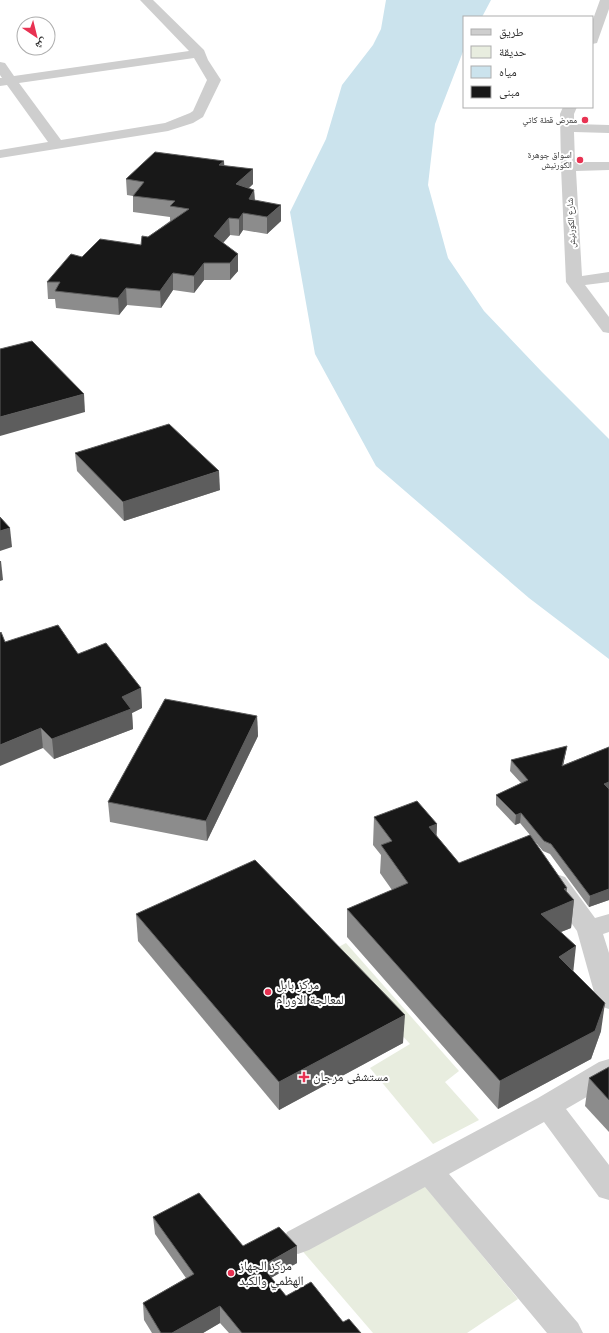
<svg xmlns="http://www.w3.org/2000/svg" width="609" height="1333" viewBox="0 0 609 1333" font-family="'Nunito Sans','Noto Naskh Arabic',sans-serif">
<rect width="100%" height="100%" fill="#fff"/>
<!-- green -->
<g fill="#e8eddf">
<polygon points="346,943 459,1071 445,1082 479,1120 433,1144 370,1068 410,1044 327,953"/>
<polygon points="420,1180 518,1299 467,1333 373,1333 299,1247"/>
</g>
<!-- water -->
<polygon fill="#cbe3ed" points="386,0 491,0 482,17 464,17 464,49 435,124 428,185 448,258 484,311 542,372 609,439 609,659 529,598 376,466 315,354 290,212 326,139 342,85 373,45 381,29"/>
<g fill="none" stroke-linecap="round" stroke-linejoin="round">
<!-- minor -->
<g fill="#cecece" fill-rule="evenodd">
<path d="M140 0H153L204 50 208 60 221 80 203 117 193 123 168 131 0 158V150L48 142 7 85 0 86V78H2L0 75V62L5 63 14 76 189 51ZM194 58 207 80 193 111 190 113 165 123 61 140 19 83Z"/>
<polygon points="600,0 609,0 609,9 598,40 597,43 592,44 592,22"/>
<polygon points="563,107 577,107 574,114 574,124 609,125 609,133 574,132 575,162 609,162 609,170 576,171 582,276 609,272 609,282 585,285 609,317 609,333 603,332 566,282 561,167 560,114"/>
<polygon points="556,874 565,877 595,918 609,914 609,932 603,934 609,953 609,1009 599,1006 596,999 577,931 543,883 547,877"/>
<polygon points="609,1059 609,1084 566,1109 609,1165 609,1200 599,1197 544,1122 449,1174 578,1323 583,1333 547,1333 425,1187 309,1250 298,1254 287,1250 283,1241 287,1232 538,1098 599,1062"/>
</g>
</g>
<!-- wall -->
<g fill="#8c8c8c">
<polygon points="224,161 224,166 253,169 253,184 249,188 254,190 255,200 281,221 267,234 243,230 239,236 230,235 223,243 238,271 230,280 204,280 194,293 173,290 161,308 127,305 119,315 56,308 55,299 48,299 47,282 82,257 141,245 148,237 170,221 170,217 133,212 133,196 127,195 126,179"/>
<polygon points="75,453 220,490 124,521 77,471"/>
<polygon points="5,642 78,654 141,688 142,708 132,713 133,729 54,759 43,748"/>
<polygon points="257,716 258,736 207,841 110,822 108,802"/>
<polygon points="567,746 565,756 563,765 609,747 609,900 589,907 550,854 543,851 532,838 567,892 574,900 571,928 561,932 573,971 601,1031 591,1059 498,1109 347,937 347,909 392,890 380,873 381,855 373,845 374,817 437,824 436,835 459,863 530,835 520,823 515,825 496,805 496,795 521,783 510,771 511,760"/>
<polygon points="136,914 403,1043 279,1110 138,941"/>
<polygon points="609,1067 609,1132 585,1106 589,1078"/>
<polygon points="153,1217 243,1246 297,1263 271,1278 286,1296 343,1322 361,1333 229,1333 220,1323 203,1333 152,1333 144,1320 143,1303 186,1278 155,1234"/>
</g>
<!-- shaded-wall -->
<g fill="#5d5d5d">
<polygon points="224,161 225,177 219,165"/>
<polygon points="253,169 253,184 236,200 236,184"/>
<polygon points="254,190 255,206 249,199"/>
<polygon points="281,205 281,221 267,234 267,217"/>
<polygon points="243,213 243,230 239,236 239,219"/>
<polygon points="229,218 230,235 215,252 214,236"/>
<polygon points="238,254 238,271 230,280 230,263"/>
<polygon points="204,263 204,280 194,293 194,276"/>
<polygon points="173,273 173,290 161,308 160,291"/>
<polygon points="126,288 127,305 119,315 118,298"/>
<polygon points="84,394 85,412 0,436 0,417"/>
<polygon points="219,471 220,490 124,521 123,502"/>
<polygon points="10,528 12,547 0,551 0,531"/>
<polygon points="0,561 1,561 3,580 0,581"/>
<polygon points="141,688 142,708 132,713 133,729 54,759 52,739 122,697"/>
<polygon points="257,716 258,736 207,841 206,821"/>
<polygon points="41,728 43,748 0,766 0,745"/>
<polygon points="567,746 561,776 562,766"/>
<polygon points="609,782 609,792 604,784"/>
<polygon points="521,813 520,823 515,825 516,815"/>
<polygon points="437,824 436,852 429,827"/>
<polygon points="567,888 565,904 574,900 571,928 538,941 541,914 564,889"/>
<polygon points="609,889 609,900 589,907 590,896"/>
<polygon points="576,946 573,974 559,957"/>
<polygon points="605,1003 601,1031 591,1059 498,1109 500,1081"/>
<polygon points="405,1015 403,1043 279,1110 279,1082"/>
<polygon points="297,1246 297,1263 262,1283 262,1266"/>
<polygon points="220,1306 220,1323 203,1333 172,1333"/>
</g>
<!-- building -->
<g fill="#181818" stroke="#5d5d5d">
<polygon points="155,152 224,161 219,165 253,169 236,184 254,190 249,199 281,205 267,217 243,213 239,219 229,218 214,236 238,254 230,263 204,263 194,276 173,273 160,291 126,288 118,298 55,291 60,282 47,282 71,254 82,257 100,239 141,245 142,236 148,237 189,209 170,206 175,201 133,196 144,182 126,179"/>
<polygon points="32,341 84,394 0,417 0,349"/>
<polygon points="169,424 219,471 123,502 75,453"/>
<polygon points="0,517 10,528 0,531"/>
<polygon points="58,625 78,654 106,643 141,688 122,697 131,709 52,739 41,728 0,745 0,633 1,632 5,642"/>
<polygon points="165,699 257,716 206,821 108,802"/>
<polygon points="567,746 562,766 609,747 609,782 604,784 609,789 609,889 590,896 551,844 544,841 521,813 516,815 496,795 528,780 511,760"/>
<polygon points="417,801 437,824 429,827 459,863 530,835 567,888 564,889 574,900 541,914 576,946 559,957 605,1003 595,1031 500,1081 347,909 408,883 381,845 392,841 374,817"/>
<polygon points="255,860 405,1015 279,1082 136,914"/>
<polygon points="609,1067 609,1100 589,1078"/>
<polygon points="199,1193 243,1246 279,1227 297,1246 262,1266 286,1296 311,1282 343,1322 349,1319 361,1333 242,1333 220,1306 172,1333 161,1333 143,1303 194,1274 153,1217"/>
</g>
<!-- markers -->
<g fill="#e83252" stroke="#fff" stroke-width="1.5">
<circle cx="585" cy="120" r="4"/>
<circle cx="580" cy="160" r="4"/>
<circle cx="268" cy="992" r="4"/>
<path d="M302 1071h4v4h4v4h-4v4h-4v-4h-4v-4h4z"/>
<circle cx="231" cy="1273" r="4"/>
</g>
<g text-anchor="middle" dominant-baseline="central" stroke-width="4" stroke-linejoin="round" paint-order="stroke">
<!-- far-poi labels -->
<g font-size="9" fill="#313131" stroke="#fff" text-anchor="end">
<text x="577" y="120">معرض قطة كاتي</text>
<text x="572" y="155">اسواق جوهرة<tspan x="572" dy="10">الكورنيش</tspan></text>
</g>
<!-- far-street labels -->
<g font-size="9" fill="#313131" stroke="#fff">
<text transform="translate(571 223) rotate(-93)">شارع الكورنيش</text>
</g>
<!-- near-poi labels -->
<g font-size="13" fill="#313131" stroke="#fff" text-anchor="start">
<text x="276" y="985">مركز بابل<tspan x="276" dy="15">لمعالجة الاورام</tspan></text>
<text x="313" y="1077">مستشفى مرجان</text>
<text x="239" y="1266">مركز الجهاز<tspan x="239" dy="15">الهظمي والكبد</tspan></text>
</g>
</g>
<!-- legend -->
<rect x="463" y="16" width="130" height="92" fill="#ffffff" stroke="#adadad"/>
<rect x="471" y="29" width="20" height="6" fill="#cecece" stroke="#adadad"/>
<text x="499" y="36" font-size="12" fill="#313131">طريق</text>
<rect x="471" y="46" width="20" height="12" fill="#e8eddf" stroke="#adadad"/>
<text x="499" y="56" font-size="12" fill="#313131">حديقة</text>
<rect x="471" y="66" width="20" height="12" fill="#cbe3ed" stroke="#adadad"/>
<text x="499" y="76" font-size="12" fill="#313131">مياه</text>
<rect x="471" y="86" width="20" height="12" fill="#181818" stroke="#adadad"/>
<text x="499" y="96" font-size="12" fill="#313131">مبنى</text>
<!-- north arrow -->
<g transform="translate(36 36) rotate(145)"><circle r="19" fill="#ffffff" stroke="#adadad"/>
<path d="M0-3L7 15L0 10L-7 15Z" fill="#e83252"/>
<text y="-6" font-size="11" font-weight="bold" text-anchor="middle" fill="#313131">ش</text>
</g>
</svg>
